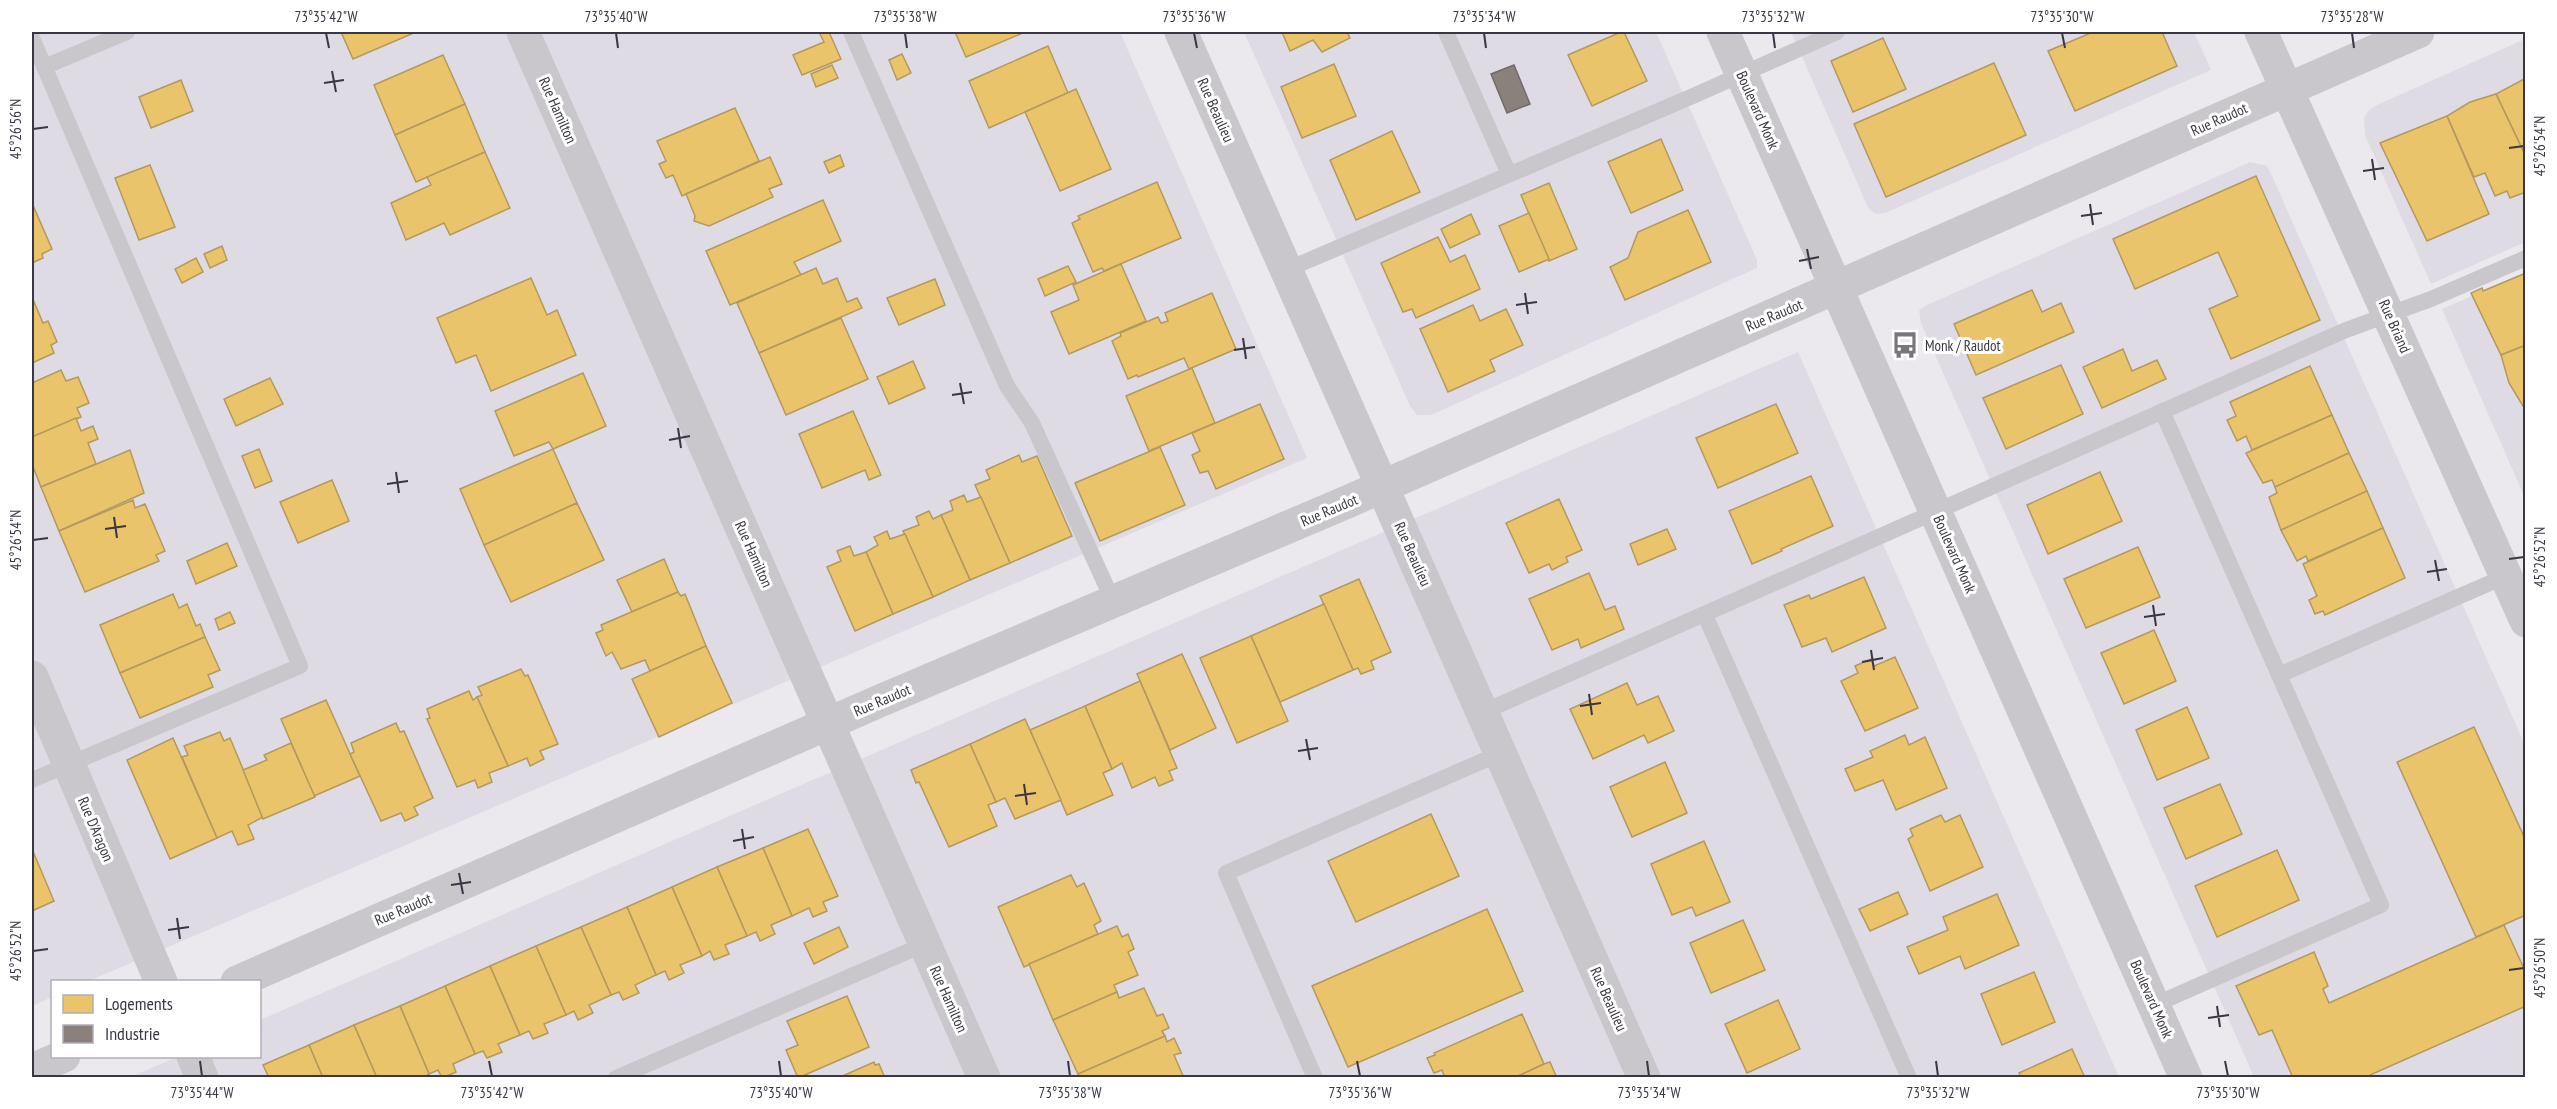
<svg xmlns="http://www.w3.org/2000/svg" width="2557" height="1109" viewBox="0 0 2557 1109" font-family="'PT Sans Narrow',sans-serif">
<rect width="100%" height="100%" fill="#ebe9ee"/>
<!-- residential -->
<g fill="#dfdbe5">
<polygon points="32,32 1120,32 1307,458 89,981 52,982 52,997 32,1006"/>
<polygon points="1244,32 1656,32 1757,260 1757,268 1431,415 1417,415 1410,406"/>
<polygon points="1791,32 2194,32 2211,70 1885,213 1876,214 1870,210 1867,205"/>
<polygon points="2525,39 2525,242 2431,284 2365,135 2364,118 2368,111 2377,105"/>
<polygon points="2250,162 2267,166 2272,176 2525,745 2525,1077 2254,1077 1921,323 1919,310 1927,305"/>
<polygon points="2525,273 2525,498 2442,309"/>
<polygon points="1798,352 2119,1077 128,1078 177,1057 260,1056 260,1020"/>
</g>
<!-- homes -->
<g fill="#e9c46a" stroke="#b4995e" stroke-width="1.5">
<polygon points="341,32 416,32 353,59"/>
<polygon points="819,32 829,32 841,59 802,75 793,55 824,42"/>
<polygon points="955,32 1025,32 966,57"/>
<polygon points="1282,32 1347,32 1350,38 1322,52 1313,40 1290,51"/>
<polygon points="1621,32 1624,32 1647,81 1592,106 1568,55"/>
<polygon points="2093,32 2162,32 2177,66 2075,111 2048,51"/>
<polygon points="1883,38 1906,89 1853,112 1831,61"/>
<polygon points="1048,46 1068,93 989,128 969,81"/>
<polygon points="902,54 911,73 897,80 889,60"/>
<polygon points="443,55 465,104 395,135 374,85"/>
<polygon points="1994,63 2026,135 1886,197 1854,124"/>
<polygon points="1334,64 1356,116 1302,138 1281,87"/>
<polygon points="832,65 838,78 816,87 811,74"/>
<polygon points="2526,78 2526,157 2496,94"/>
<polygon points="181,80 193,111 151,128 139,97"/>
<polygon points="1076,89 1111,169 1060,191 1025,112"/>
<polygon points="2496,94 2526,157 2526,192 2510,198 2507,191 2495,196 2485,173 2474,177 2447,116 2470,102"/>
<polygon points="465,104 485,152 416,182 395,135"/>
<polygon points="735,108 759,161 682,196 673,175 666,178 659,164 666,161 657,141"/>
<polygon points="2447,116 2489,214 2427,241 2380,143"/>
<polygon points="1392,131 1420,192 1356,220 1330,160"/>
<polygon points="1661,139 1683,190 1631,213 1608,162"/>
<polygon points="485,152 510,208 450,235 444,223 406,240 391,203 431,185 427,177"/>
<polygon points="840,155 844,166 829,173 824,162"/>
<polygon points="770,157 782,184 769,189 773,197 709,226 694,221 695,216 686,194"/>
<polygon points="150,165 175,227 139,240 115,178"/>
<polygon points="2256,176 2320,320 2231,359 2209,309 2238,296 2218,252 2135,289 2113,239"/>
<polygon points="1157,182 1181,238 1104,271 1102,268 1093,272 1072,223 1080,219 1078,216"/>
<polygon points="1549,183 1577,249 1549,261 1521,195"/>
<polygon points="823,200 841,241 794,262 801,275 730,305 706,251"/>
<polygon points="32,203 52,249 42,254 43,258 32,263"/>
<polygon points="1688,210 1711,262 1625,300 1610,267 1628,258 1638,232"/>
<polygon points="1529,213 1549,259 1519,272 1499,226"/>
<polygon points="1471,214 1480,234 1450,248 1441,229"/>
<polygon points="1438,237 1450,262 1465,255 1480,289 1416,318 1412,309 1403,312 1381,263"/>
<polygon points="222,246 227,260 210,268 204,254"/>
<polygon points="196,258 203,272 182,283 175,269"/>
<polygon points="1121,264 1146,321 1069,354 1051,312 1079,300 1073,285"/>
<polygon points="1068,266 1076,282 1045,296 1038,279"/>
<polygon points="816,268 823,284 837,278 847,302 857,298 862,308 759,353 737,303"/>
<polygon points="2526,273 2526,345 2501,355 2471,293 2482,288 2483,291"/>
<polygon points="531,278 547,315 557,310 576,355 491,391 476,355 456,363 437,318"/>
<polygon points="935,279 945,305 899,325 887,298"/>
<polygon points="2032,290 2042,312 2061,303 2074,332 1976,375 1954,324"/>
<polygon points="1212,293 1236,349 1189,369 1184,358 1138,377 1137,375 1128,379 1112,341 1121,336 1120,333 1158,317 1161,323 1168,321 1165,313"/>
<polygon points="32,297 43,323 48,321 57,342 51,345 54,353 32,363"/>
<polygon points="1473,305 1480,321 1506,309 1523,345 1490,360 1495,371 1448,392 1420,329"/>
<polygon points="841,318 868,379 786,415 759,353"/>
<polygon points="2526,345 2526,405 2523,406 2509,383 2501,355"/>
<polygon points="2123,349 2132,371 2157,360 2166,379 2102,408 2083,367"/>
<polygon points="913,361 925,388 889,404 877,377"/>
<polygon points="2061,365 2083,414 2006,449 1983,398"/>
<polygon points="2310,366 2332,415 2252,450 2246,436 2237,441 2227,420 2236,416 2230,402"/>
<polygon points="1192,368 1215,423 1149,451 1126,396"/>
<polygon points="61,370 66,381 78,377 89,403 77,408 81,417 32,437 32,383"/>
<polygon points="583,373 606,426 553,449 549,442 514,456 495,411"/>
<polygon points="270,378 283,404 236,426 224,399"/>
<polygon points="1260,404 1284,459 1216,489 1208,471 1200,473 1192,455 1200,451 1192,433"/>
<polygon points="1776,404 1798,453 1718,488 1696,438"/>
<polygon points="853,411 881,475 869,480 865,470 822,488 799,434"/>
<polygon points="2332,415 2349,453 2275,487 2272,480 2263,483 2246,453"/>
<polygon points="76,418 81,431 93,426 98,439 88,443 96,464 41,487 32,464 32,437"/>
<polygon points="1160,447 1185,505 1100,541 1075,483"/>
<polygon points="259,449 272,481 255,488 242,456"/>
<polygon points="553,449 577,503 484,545 460,489"/>
<polygon points="130,450 144,493 59,531 41,487"/>
<polygon points="2349,453 2367,491 2281,530 2269,497 2277,493 2275,487"/>
<polygon points="1019,455 1022,462 1037,456 1072,536 1010,563 975,485 990,479 986,470"/>
<polygon points="2100,472 2122,521 2048,554 2027,505"/>
<polygon points="1811,476 1833,526 1781,549 1782,551 1752,564 1729,511"/>
<polygon points="332,480 349,521 298,543 280,502"/>
<polygon points="2367,491 2383,528 2308,561 2306,556 2297,561 2281,530"/>
<polygon points="964,495 967,502 981,497 1010,563 970,580 941,515 953,510 950,501"/>
<polygon points="1559,499 1582,550 1566,557 1568,562 1552,570 1549,564 1529,573 1506,523"/>
<polygon points="133,500 135,508 145,504 165,551 156,555 159,561 85,592 59,531"/>
<polygon points="577,503 604,560 511,602 484,545"/>
<polygon points="929,511 933,519 941,515 970,580 933,597 903,531 919,525 916,517"/>
<polygon points="2383,528 2405,578 2325,615 2323,611 2315,614 2309,600 2317,596 2303,564"/>
<polygon points="1667,529 1676,549 1638,565 1630,544"/>
<polygon points="887,531 890,539 905,534 933,597 893,614 866,552 878,545 874,537"/>
<polygon points="227,543 237,566 196,584 187,561"/>
<polygon points="850,546 854,556 866,552 893,614 855,631 827,567 841,561 837,551"/>
<polygon points="2138,547 2160,597 2086,628 2064,579"/>
<polygon points="664,559 678,592 632,612 617,580"/>
<polygon points="1589,573 1605,610 1615,606 1624,629 1581,648 1578,639 1552,650 1529,599"/>
<polygon points="1864,577 1886,628 1832,652 1826,638 1802,647 1784,605 1809,595 1811,599"/>
<polygon points="1359,579 1391,652 1371,661 1374,669 1361,674 1358,668 1353,670 1320,596"/>
<polygon points="678,592 681,596 685,594 706,646 650,671 645,660 621,669 612,652 606,656 596,633 603,630 601,625"/>
<polygon points="173,594 179,608 187,604 196,626 200,624 205,637 120,673 100,625"/>
<polygon points="1324,604 1353,670 1280,702 1251,636"/>
<polygon points="230,612 235,623 219,630 215,619"/>
<polygon points="2154,630 2176,681 2124,704 2101,653"/>
<polygon points="1251,636 1288,721 1237,743 1200,658"/>
<polygon points="205,637 220,670 208,675 213,687 140,718 120,673"/>
<polygon points="706,646 732,703 659,737 632,679"/>
<polygon points="1182,654 1216,728 1170,750 1137,674"/>
<polygon points="1895,657 1918,708 1865,731 1841,681 1858,673 1855,666 1871,659 1874,666"/>
<polygon points="521,669 525,676 528,675 558,744 540,751 544,759 530,766 527,758 508,766 477,697 482,695 478,687"/>
<polygon points="1140,681 1177,768 1169,771 1173,780 1159,786 1155,777 1132,788 1122,763 1112,769 1085,706"/>
<polygon points="1627,683 1637,705 1658,696 1674,731 1648,743 1644,735 1593,759 1570,709"/>
<polygon points="469,691 473,700 477,697 508,766 489,773 492,782 478,788 475,780 457,787 427,719 430,718 427,709"/>
<polygon points="326,700 360,776 314,796 281,719"/>
<polygon points="1085,706 1112,769 1103,773 1113,795 1067,815 1030,730"/>
<polygon points="2187,707 2209,758 2157,780 2136,730"/>
<polygon points="1025,719 1061,800 1015,819 1005,798 996,802 970,744"/>
<polygon points="396,723 400,732 404,731 433,798 414,807 418,815 405,821 401,813 381,821 350,754 354,752 351,743"/>
<polygon points="2474,727 2526,841 2526,915 2476,937 2397,762"/>
<polygon points="220,732 224,741 230,738 263,817 248,825 254,839 238,845 232,831 217,838 182,757 188,755 184,746"/>
<polygon points="1905,735 1909,745 1925,737 1947,788 1896,810 1883,780 1855,791 1845,769 1873,757 1870,751"/>
<polygon points="173,738 217,838 170,859 127,760"/>
<polygon points="291,743 315,797 263,819 243,770 267,760 264,755"/>
<polygon points="970,744 996,802 988,805 997,826 949,847 919,782 916,783 911,770"/>
<polygon points="1665,762 1687,813 1632,837 1610,787"/>
<polygon points="2220,784 2242,834 2186,859 2164,808"/>
<polygon points="1431,814 1459,876 1356,922 1328,861"/>
<polygon points="1941,815 1945,822 1960,815 1983,867 1930,891 1908,839 1913,836 1910,829"/>
<polygon points="808,829 838,896 823,902 827,911 813,917 809,908 792,916 763,848"/>
<polygon points="1704,841 1730,902 1696,916 1692,907 1672,915 1651,864"/>
<polygon points="763,848 792,916 771,925 775,934 760,941 756,932 747,936 717,867"/>
<polygon points="32,849 54,901 32,911"/>
<polygon points="2277,850 2299,900 2217,937 2195,886"/>
<polygon points="717,867 747,936 725,945 729,954 714,960 710,951 702,956 672,887"/>
<polygon points="1071,875 1077,887 1084,883 1101,921 1094,925 1098,934 1024,967 998,907"/>
<polygon points="672,887 702,956 680,965 684,973 669,980 665,971 656,975 627,907"/>
<polygon points="1898,892 1908,914 1870,931 1859,909"/>
<polygon points="1997,894 2019,945 1965,969 1960,956 1919,974 1907,947 1948,930 1943,917"/>
<polygon points="627,907 656,975 635,985 639,993 623,1000 619,992 611,995 581,927"/>
<polygon points="1487,909 1523,991 1348,1067 1312,986"/>
<polygon points="1743,920 1765,970 1711,993 1690,943"/>
<polygon points="2504,925 2526,973 2526,1006 2370,1075 2370,1078 2293,1078 2272,1030 2259,1035 2236,986 2314,952 2328,986 2323,989 2329,1003"/>
<polygon points="1117,926 1122,937 1128,934 1134,949 1128,952 1138,975 1114,985 1117,992 1053,1020 1029,964"/>
<polygon points="581,927 611,995 589,1005 593,1013 578,1020 574,1011 566,1015 536,946"/>
<polygon points="839,927 848,947 814,964 804,943"/>
<polygon points="536,946 566,1015 544,1024 548,1033 533,1039 529,1031 520,1035 490,966"/>
<polygon points="490,966 520,1035 498,1044 502,1052 487,1058 483,1051 475,1054 445,986"/>
<polygon points="2034,972 2055,1022 2002,1045 1981,994"/>
<polygon points="445,986 475,1054 453,1064 456,1072 442,1078 438,1070 429,1074 400,1006"/>
<polygon points="1144,988 1157,1016 1163,1014 1169,1028 1162,1031 1165,1036 1078,1074 1053,1020 1117,992 1119,998"/>
<polygon points="847,996 869,1047 798,1078 786,1050 798,1045 787,1021"/>
<polygon points="1778,1000 1800,1049 1747,1073 1725,1024"/>
<polygon points="400,1006 429,1074 422,1078 377,1078 354,1025"/>
<polygon points="1522,1014 1544,1064 1514,1078 1445,1078 1442,1070 1434,1073 1427,1058 1435,1055 1434,1053"/>
<polygon points="354,1025 377,1078 323,1078 309,1045"/>
<polygon points="1165,1036 1167,1042 1174,1038 1181,1053 1174,1055 1184,1078 1080,1078 1078,1074"/>
<polygon points="309,1045 323,1078 269,1078 263,1065"/>
<polygon points="2072,1049 2085,1078 2021,1078 2019,1073"/>
<polygon points="874,1062 875,1065 879,1064 885,1078 838,1078"/>
<polygon points="1550,1062 1557,1078 1514,1078 1544,1064"/>
</g>
<!-- industry -->
<polygon fill="#8a817c" stroke="#726a6b" stroke-width="1.5" points="1514,65 1530,104 1507,113 1491,74"/>
<g fill="none" stroke-linecap="round" stroke-linejoin="round">
<!-- service -->
<g stroke="#c9c7cb" stroke-width="16">
<polyline points="851,32 1007,386 1032,423 1113,601"/>
<polyline points="1446,32 1509,174"/>
<polyline points="32,38 300,666 32,780"/>
<polyline points="44,67 127,32"/>
<polyline points="1286,270 1693,96 1837,32"/>
<polyline points="1705,615 1909,1078"/>
<polyline points="2279,675 2506,576"/>
<polyline points="1483,712 2346,330 2431,299 2526,258"/>
<polyline points="2154,1005 2381,905 2162,411"/>
<polyline points="616,1078 925,944"/>
<polyline points="1315,1078 1226,873 1501,753"/>
</g>
<!-- minor -->
<g stroke="#c9c7cb" stroke-width="33">
<polyline points="523,32 984,1078"/>
<polyline points="1181,32 1644,1078"/>
<polyline points="2261,32 2526,621"/>
<polyline points="32,677 161,982"/>
<polyline points="237,982 882,700 1347,502 2418,32"/>
<polyline points="193,1056 202,1078"/>
<polyline points="32,1070 64,1056"/>
</g>
<!-- tertiary -->
<polyline stroke="#c9c7cb" stroke-width="33" points="1723,32 2186,1078"/>
</g>
<!-- ticks -->
<path fill="none" stroke="#3a3643" stroke-width="2" d="M326 33 329 48M616 33 618 48M905 33 907 48M1194 33 1197 48M1484 33 1486 48M1773 33 1775 48M2062 33 2065 48M2352 33 2354 48M332 71 336 92M324 83 344 80M33 129 48 127M2509 148 2524 146M2372 159 2375 180M2363 171 2384 168M2090 204 2093 225M2081 216 2102 213M1807 249 1811 269M1799 261 1819 257M1525 293 1528 314M1516 305 1537 302M1243 338 1246 359M1234 350 1255 347M960 383 964 404M952 395 972 392M678 428 681 448M669 440 690 436M396 472 399 493M387 484 408 481M114 517 117 538M105 529 126 526M33 540 48 538M2509 559 2524 557M2435 560 2439 581M2427 572 2447 569M2153 605 2156 626M2144 617 2165 614M1871 650 1874 670M1862 662 1883 658M1589 694 1592 715M1580 706 1601 703M1306 739 1310 760M1298 751 1318 748M1024 784 1027 805M1015 796 1036 793M742 829 745 849M733 841 754 837M459 873 463 894M451 885 471 882M177 918 180 939M168 930 189 927M33 951 48 949M2509 970 2524 968M2217 1006 2220 1027M2208 1018 2229 1015M200 1061 202 1076M489 1061 492 1076M779 1061 781 1076M1068 1061 1070 1076M1357 1061 1360 1076M1647 1061 1649 1076M1936 1061 1938 1076M2225 1061 2228 1076"/>
<!-- icons -->
<defs>
<symbol id="bus-bare" viewBox="-9 -9 18 18"><path d="M-5-6H5V4H4V6H2V4H-2V6H-4V4H-5ZM-3.5-4V0h7V-4ZM-3.5 1.2v1.5H-2V1.2ZM2 1.2v1.5H3.5V1.2Z" fill="#78757f" stroke="#fff" stroke-width="2.5" paint-order="stroke"/></symbol>
</defs>
<g fill-rule="evenodd">
<use href="#bus-bare" x="1886" y="326" width="38" height="38"/>
</g>
<g text-anchor="middle" dominant-baseline="central" stroke-width="6" stroke-linejoin="round" paint-order="stroke">
<!-- street labels -->
<g font-size="15" fill="#3a3643" stroke="#fff">
<text transform="translate(558 110) rotate(66)">Rue Hamilton</text>
<text transform="translate(1216 110) rotate(66)">Rue Beaulieu</text>
<text transform="translate(1758 110) rotate(66)">Boulevard Monk</text>
<text transform="translate(2219 119) rotate(-24)">Rue Raudot</text>
<text transform="translate(1774 315) rotate(-23)">Rue Raudot</text>
<text transform="translate(2395 326) rotate(66)">Rue Briand</text>
<text transform="translate(1329 510) rotate(-23)">Rue Raudot</text>
<text transform="translate(754 554) rotate(66)">Rue Hamilton</text>
<text transform="translate(1413 554) rotate(66)">Rue Beaulieu</text>
<text transform="translate(1955 554) rotate(66)">Boulevard Monk</text>
<text transform="translate(882 700) rotate(-23)">Rue Raudot</text>
<text transform="translate(96 829) rotate(67)">Rue D'Aragon</text>
<text transform="translate(403 909) rotate(-23)">Rue Raudot</text>
<text transform="translate(949 999) rotate(66)">Rue Hamilton</text>
<text transform="translate(1609 999) rotate(66)">Rue Beaulieu</text>
<text transform="translate(2152 999) rotate(66)">Boulevard Monk</text>
</g>
<!-- poi labels -->
<g font-size="15" fill="#3a3643" stroke="#fff" text-anchor="start">
<text x="1925" y="345">Monk / Raudot</text>
</g>
</g>
<!-- border -->
<rect width="2557" height="1109" fill="none" stroke="#ffffff" stroke-width="66"/>
<!-- legend -->
<rect x="51" y="980" width="210" height="78" fill="#ffffff" stroke="#b0afb4" stroke-width="1.5"/>
<rect x="63" y="995" width="30" height="18" fill="#e9c46a" stroke="#b0afb4" stroke-width="1.5"/>
<text x="105" y="1010" font-size="18" fill="#3a3643">Logements</text>
<rect x="63" y="1025" width="30" height="18" fill="#8a817c" stroke="#b0afb4" stroke-width="1.5"/>
<text x="105" y="1040" font-size="18" fill="#3a3643">Industrie</text>
<rect x="33" y="33" width="2491" height="1043" fill="none" stroke="#3a3643" stroke-width="2"/>
<g font-size="15" text-anchor="middle" fill="#3a3643">
<text x="326" y="22">73°35'42"W</text>
<text x="616" y="22">73°35'40"W</text>
<text x="905" y="22">73°35'38"W</text>
<text x="1194" y="22">73°35'36"W</text>
<text x="1484" y="22">73°35'34"W</text>
<text x="1773" y="22">73°35'32"W</text>
<text x="2062" y="22">73°35'30"W</text>
<text x="2352" y="22">73°35'28"W</text>
<text transform="translate(16 129) rotate(-90)" y="5">45°26'56"N</text>
<text transform="translate(2540 146) rotate(-90)" y="5">45°26'54"N</text>
<text transform="translate(16 540) rotate(-90)" y="5">45°26'54"N</text>
<text transform="translate(2540 557) rotate(-90)" y="5">45°26'52"N</text>
<text transform="translate(16 951) rotate(-90)" y="5">45°26'52"N</text>
<text transform="translate(2540 968) rotate(-90)" y="5">45°26'50"N</text>
<text x="202" y="1098">73°35'44"W</text>
<text x="492" y="1098">73°35'42"W</text>
<text x="781" y="1098">73°35'40"W</text>
<text x="1070" y="1098">73°35'38"W</text>
<text x="1360" y="1098">73°35'36"W</text>
<text x="1649" y="1098">73°35'34"W</text>
<text x="1938" y="1098">73°35'32"W</text>
<text x="2228" y="1098">73°35'30"W</text>
</g>
</svg>
